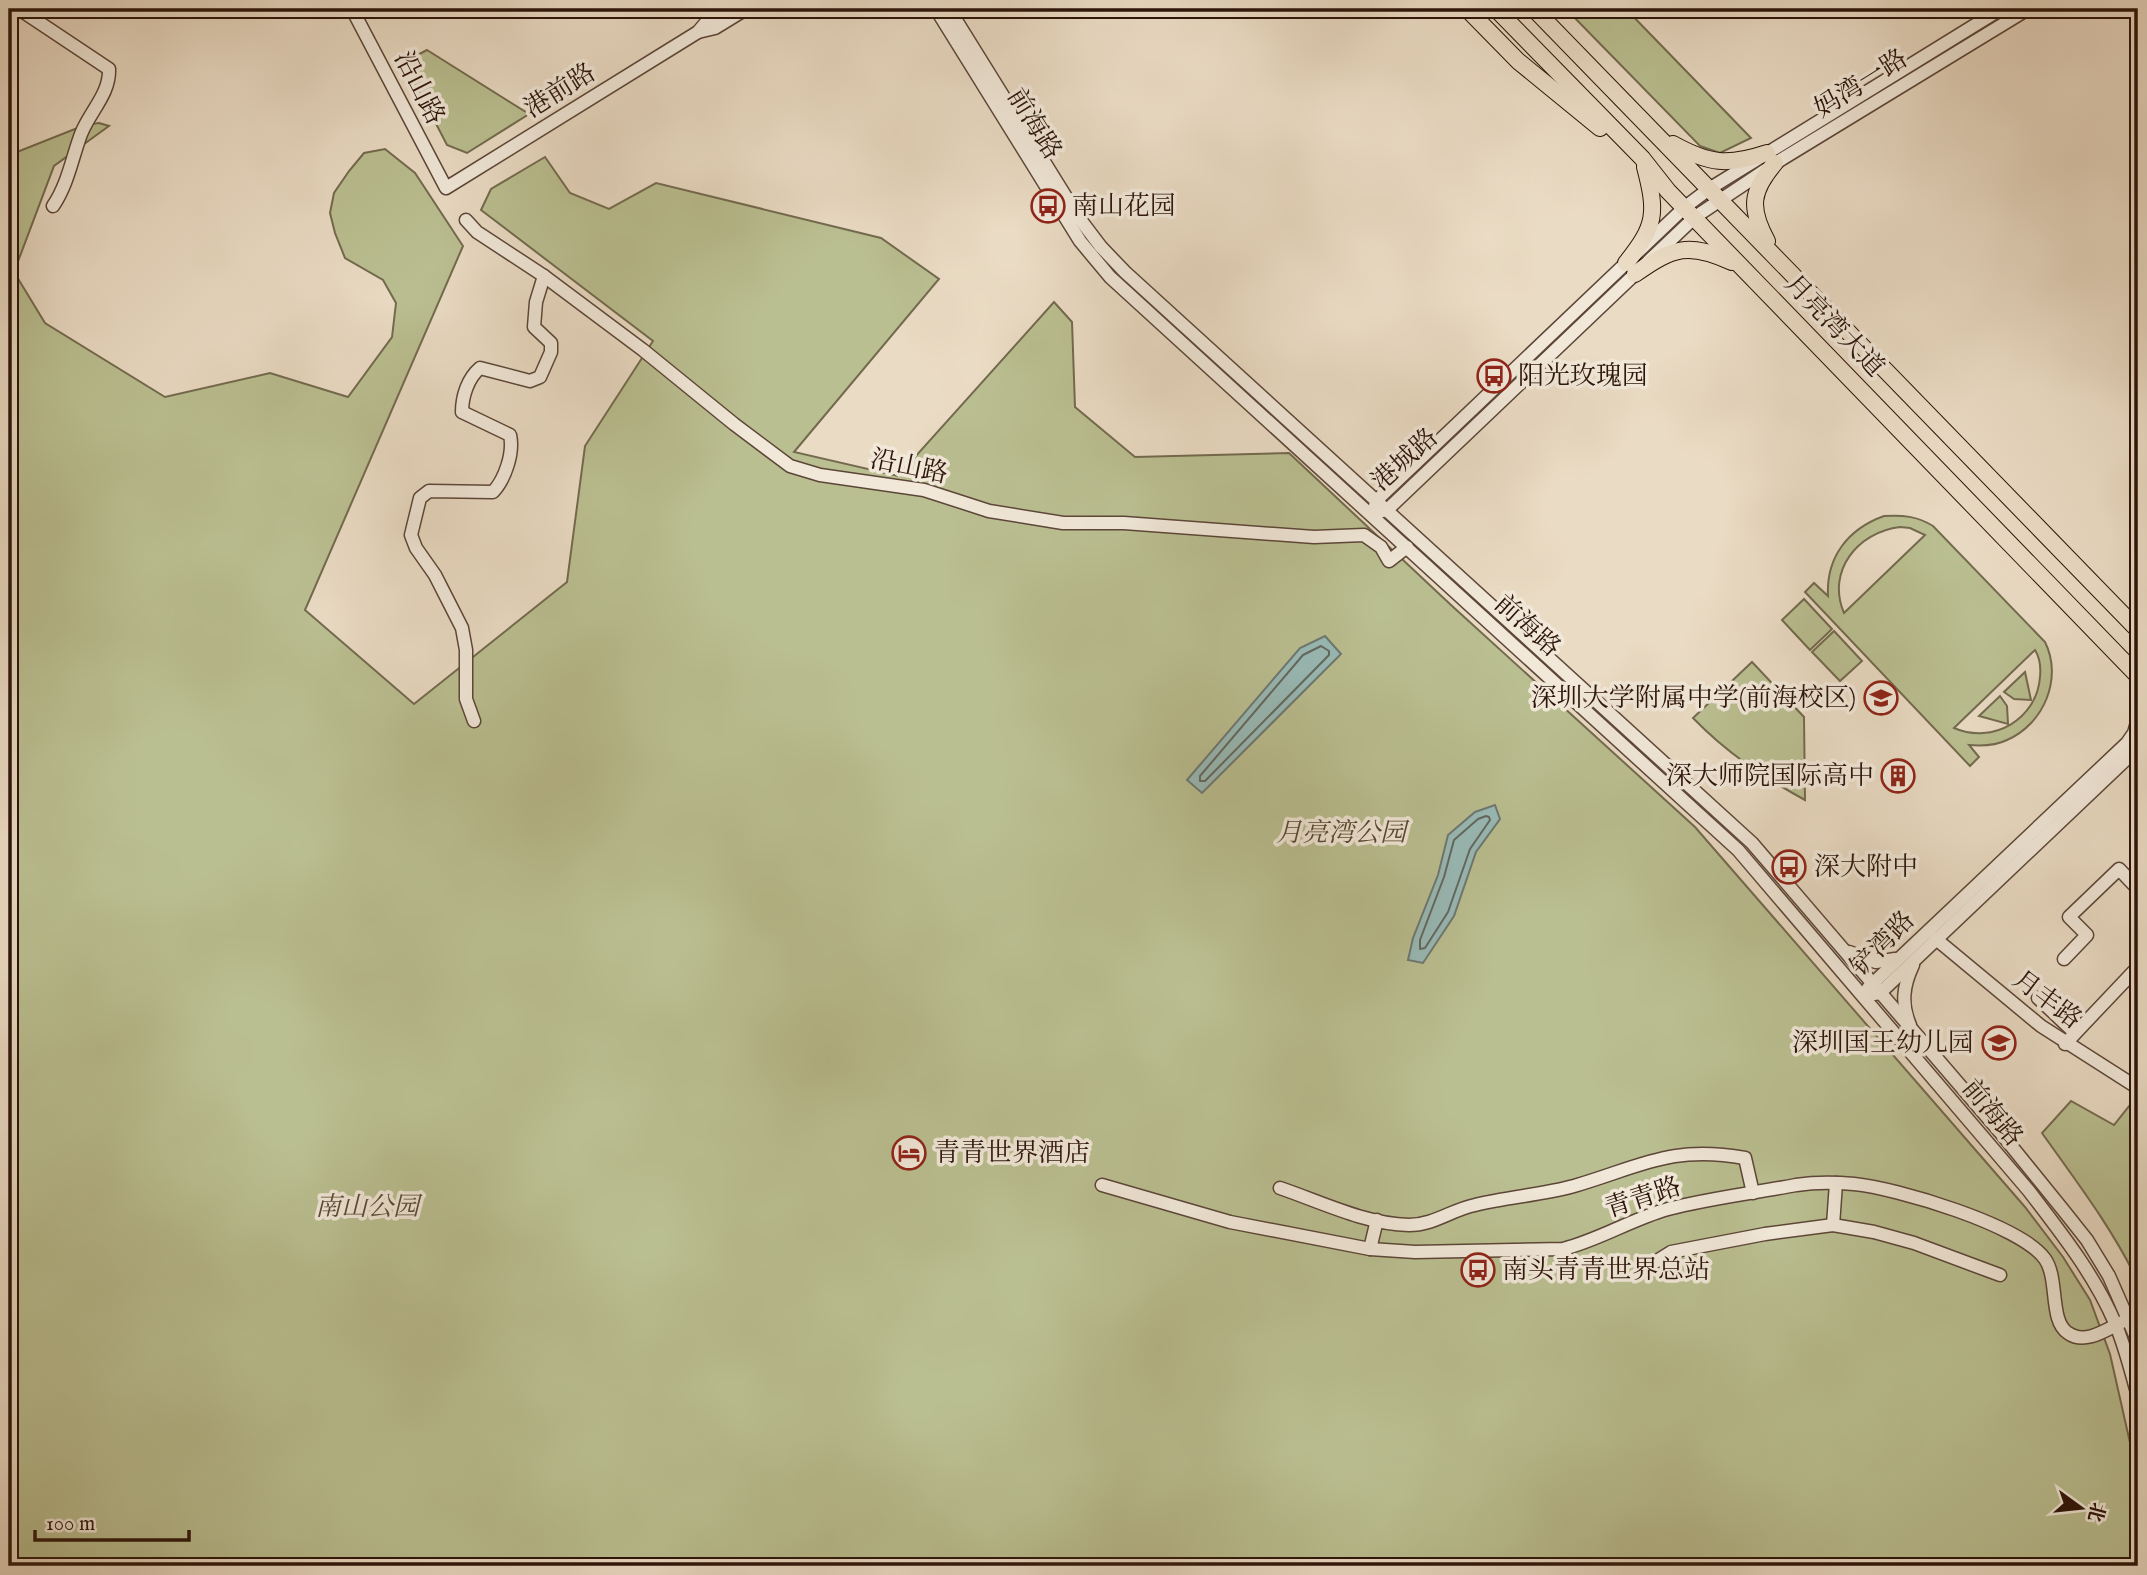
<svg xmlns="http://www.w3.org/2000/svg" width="2147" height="1575" viewBox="0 0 2147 1575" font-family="'IM FELL English','Noto Serif SC',serif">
<rect width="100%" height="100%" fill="#eadbc4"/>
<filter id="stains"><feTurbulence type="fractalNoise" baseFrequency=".00286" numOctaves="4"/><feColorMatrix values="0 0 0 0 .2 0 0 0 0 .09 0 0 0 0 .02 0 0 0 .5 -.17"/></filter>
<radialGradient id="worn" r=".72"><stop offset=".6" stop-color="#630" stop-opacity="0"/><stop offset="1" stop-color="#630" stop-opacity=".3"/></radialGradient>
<!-- green -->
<g fill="#babf91" stroke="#736a4e" stroke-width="2" fill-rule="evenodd">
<polygon points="1566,9 1626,9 1751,138 1720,153 1700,146"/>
<polygon points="427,50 529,114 467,153 447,145 404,62"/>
<polygon points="99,123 109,126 54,166 14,272 45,323 165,397 270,373 348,397 392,337 396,303 383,280 345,258 335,233 330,213 334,193 349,171 364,153 385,149 415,173 463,246 305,610 414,704 567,582 585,446 653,341 481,210 491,189 545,157 570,193 609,209 656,183 881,238 939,279 794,452 898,476 1054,302 1072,322 1075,407 1135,457 1289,453 1451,605 1695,827 2025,1207 2063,1257 2090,1300 2110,1354 2138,1478 2138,1566 9,1566 9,143 17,152 85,125"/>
<path d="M1884 516C1903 515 1917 516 1933 526L2045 642C2063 678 2044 724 2007 740 1995 746 1982 746 1969 745L1979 757 1970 766 1805 592 1814 583 1828 596C1826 557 1848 529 1884 516ZM1900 527 1910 528 1925 535 1844 613C1826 571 1858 532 1900 527ZM2035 650C2040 658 2041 667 2040 677 2037 719 1993 745 1954 728Z"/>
<polygon points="1804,599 1832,629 1810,650 1782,620"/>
<polygon points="1834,631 1862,661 1840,681 1812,652"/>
<path d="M1752 662 1804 717 1805 800C1763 777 1727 753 1693 718Z"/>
<polygon points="2025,672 2031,700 2014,699 2004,692"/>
<polygon points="2000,696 2007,706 2008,724 1979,716"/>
<path d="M2134 1100 2138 1103V1282C2113 1229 2076 1181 2042 1133L2071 1101 2114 1125Z"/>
</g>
<!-- water -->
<g fill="#98bbb8" stroke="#6d7872" stroke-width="2">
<polygon points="1325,636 1341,654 1202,793 1187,780 1300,648"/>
<polygon points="1495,805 1500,819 1476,852 1454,916 1423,963 1408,960 1413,938 1438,875 1448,835 1475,812"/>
</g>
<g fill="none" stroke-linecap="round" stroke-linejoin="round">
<!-- shore -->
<g stroke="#626861" stroke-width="2">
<polygon points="1321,646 1329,651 1329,655 1205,781 1200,781 1200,776 1303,655"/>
<polygon points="1486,816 1489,817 1490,820 1470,849 1448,912 1425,948 1420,949 1420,940 1444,877 1454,840 1478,819"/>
</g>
<defs>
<g id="minor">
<path d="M19 9 109 69C110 94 90 111 81 134 72 158 68 184 53 206"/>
<polyline points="352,9 446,188 698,32 709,19 725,9"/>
<path d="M936 9 1080 241 1110 277 1738 850 2029 1191C2061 1233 2094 1274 2115 1323 2125 1346 2131 1372 2138 1396"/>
<polyline points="949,9 1079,218 1101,247 1125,272 1752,843 2000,1132 2064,1211 2087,1240 2109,1276 2138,1342"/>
<polyline points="698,32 715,28 746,9"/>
<polyline points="466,220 477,232 544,276 643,350 734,424 790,466 820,475 924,490 989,511 1063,523 1124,523 1314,537 1364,535 1381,547 1389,561 1407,547"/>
<polyline points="1375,506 1377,500 1685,207 1709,189 2001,9"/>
<polyline points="1379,512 1387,510 1695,217 1782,159 2028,9"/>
<path d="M474 721 466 699V650L462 628 435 575 416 548 411 535 420 498 429 491 493 492C505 479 514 453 510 435L462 412C462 396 468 378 480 368L530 381 540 377 551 352V343L534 327 536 302 544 276"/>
<polyline points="1936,939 2041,1026 2138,1088"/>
<polyline points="1849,952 1876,962 1895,959"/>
<polyline points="2064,959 2087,935 2069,917 2119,869 2138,889"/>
<polyline points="1868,988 2127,743 2134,733 2138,719"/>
<polyline points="1874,994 1880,993 2138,748"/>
<polyline points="2038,998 2075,1033"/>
<path d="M1910 1025C1901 1004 1903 986 1913 965"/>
<polyline points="2065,1044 2138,967"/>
<path d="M1102 1185 1230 1222 1370 1249 1415 1252 1563 1249C1599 1240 1632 1219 1668 1209 1710 1198 1754 1193 1796 1185 1815 1182 1834 1182 1854 1184 1896 1188 2021 1225 2045 1259 2059 1279 2049 1321 2068 1333 2085 1345 2106 1330 2122 1322"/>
<path d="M1280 1188C1321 1202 1365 1224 1409 1225 1434 1225 1451 1210 1475 1205 1507 1197 1541 1195 1574 1186 1642 1166 1671 1145 1745 1158L1753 1193"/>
<polyline points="1833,1225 1836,1183"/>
<polyline points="1370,1249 1377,1220"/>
<polyline points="1647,1267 1671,1252 1765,1234 1833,1225 1874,1232 1914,1243 2000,1275"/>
</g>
<g id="major">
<polyline points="1467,9 1518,61 1600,128"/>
<polyline points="1496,9 1642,158 1668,191 2138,676"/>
<polyline points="1534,9 2138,630"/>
<path d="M1673 144C1709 164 1728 166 1767 153"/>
<path d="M1767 241C1749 208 1751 191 1775 163"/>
<path d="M1626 263C1656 226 1657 213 1645 167"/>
<path d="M1635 274C1673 247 1689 242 1732 262"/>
</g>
</defs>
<!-- minor casing -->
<use href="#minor" stroke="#5c4638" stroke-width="15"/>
<!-- major casing -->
<use href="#major" stroke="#2c140a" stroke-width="18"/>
<!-- minor -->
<use href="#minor" stroke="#f1e8d9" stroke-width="12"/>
<!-- major -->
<use href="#major" stroke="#eadbc4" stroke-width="16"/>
</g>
<!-- icons -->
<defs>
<symbol id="bus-ring" viewBox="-11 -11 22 22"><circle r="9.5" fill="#f1e8d9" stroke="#8f2418" stroke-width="1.5"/><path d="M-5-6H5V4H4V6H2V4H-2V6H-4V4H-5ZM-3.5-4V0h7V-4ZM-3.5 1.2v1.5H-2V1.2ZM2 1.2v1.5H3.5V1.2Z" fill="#8f2418"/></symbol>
<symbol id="school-ring" viewBox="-11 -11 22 22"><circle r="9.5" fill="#f1e8d9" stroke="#8f2418" stroke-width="1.5"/><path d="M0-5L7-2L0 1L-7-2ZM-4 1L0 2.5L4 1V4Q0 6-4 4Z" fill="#8f2418"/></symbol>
<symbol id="building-ring" viewBox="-11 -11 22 22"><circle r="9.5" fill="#f1e8d9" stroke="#8f2418" stroke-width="1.5"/><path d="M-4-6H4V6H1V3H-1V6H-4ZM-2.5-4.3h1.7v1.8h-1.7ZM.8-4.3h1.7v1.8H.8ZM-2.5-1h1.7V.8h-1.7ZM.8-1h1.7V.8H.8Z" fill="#8f2418"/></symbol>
<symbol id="hotel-ring" viewBox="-11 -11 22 22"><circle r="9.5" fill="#f1e8d9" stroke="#8f2418" stroke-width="1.5"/><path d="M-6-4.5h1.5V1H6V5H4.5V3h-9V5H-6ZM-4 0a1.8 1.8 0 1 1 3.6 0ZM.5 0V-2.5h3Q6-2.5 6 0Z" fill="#8f2418"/></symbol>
</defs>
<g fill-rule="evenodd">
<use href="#bus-ring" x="1029" y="187" width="38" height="38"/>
<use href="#bus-ring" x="1475" y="357" width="38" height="38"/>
<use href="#school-ring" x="1862" y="679" width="38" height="38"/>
<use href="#building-ring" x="1879" y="757" width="38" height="38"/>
<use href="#bus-ring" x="1770" y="848" width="38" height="38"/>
<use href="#school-ring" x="1980" y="1024" width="38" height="38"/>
<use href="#hotel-ring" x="890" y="1134" width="38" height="38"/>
<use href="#bus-ring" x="1459" y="1251" width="38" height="38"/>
</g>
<g text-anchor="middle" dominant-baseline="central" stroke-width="7" stroke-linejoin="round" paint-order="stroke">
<!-- street labels -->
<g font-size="26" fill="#2c140a" stroke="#f1e8d9">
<text transform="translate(1861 84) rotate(-32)">妈湾一路</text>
<text transform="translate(419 88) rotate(63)">沿山路</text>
<text transform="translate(560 91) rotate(-32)">港前路</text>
<text transform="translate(1034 124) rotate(58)">前海路</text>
<text transform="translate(1834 326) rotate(46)">月亮湾大道</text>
<text transform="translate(1405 460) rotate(-42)">港城路</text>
<text transform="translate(909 467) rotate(12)">沿山路</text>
<text transform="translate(1527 626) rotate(42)">前海路</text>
<text transform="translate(1883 944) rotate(-46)">铲湾路</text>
<text transform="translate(2047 1000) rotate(37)">月丰路</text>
<text transform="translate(1992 1113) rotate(50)">前海路</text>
<text transform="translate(1643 1198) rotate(-18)">青青路</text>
</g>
<!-- poi labels -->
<g font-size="26" fill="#2c140a" stroke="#f1e8d9" text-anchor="start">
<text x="1072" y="206">南山花园</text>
<text x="1518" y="376">阳光玫瑰园</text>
<text x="1856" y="698" text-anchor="end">深圳大学附属中学(前海校区)</text>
<text x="1874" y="776" text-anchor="end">深大师院国际高中</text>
<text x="1814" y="867">深大附中</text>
<text x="1974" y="1043" text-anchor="end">深圳国王幼儿园</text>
<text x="934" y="1153">青青世界酒店</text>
<text x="1502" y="1270">南头青青世界总站</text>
</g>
<!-- park labels -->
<g font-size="26" font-style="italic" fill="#574732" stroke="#f1e8d9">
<text x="1341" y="833">月亮湾公园</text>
<text x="367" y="1207">南山公园</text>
</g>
</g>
<!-- margin -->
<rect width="2147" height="1575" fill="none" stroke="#eadbc4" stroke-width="35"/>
<rect x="10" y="10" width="2126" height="1554" fill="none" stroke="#2c140a" stroke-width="3.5"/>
<rect x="18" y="18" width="2112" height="1540" fill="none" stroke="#2c140a" stroke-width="2"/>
<!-- north arrow -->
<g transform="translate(2081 1508) rotate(105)" stroke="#f1e8d9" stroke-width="5" paint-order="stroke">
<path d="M0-5L12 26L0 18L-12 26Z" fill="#2c140a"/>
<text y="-10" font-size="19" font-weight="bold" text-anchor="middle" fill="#2c140a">北</text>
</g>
<!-- scale -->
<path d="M35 1530v10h154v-10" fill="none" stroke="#2c140a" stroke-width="3.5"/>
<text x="46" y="1530" font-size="21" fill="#2c140a" stroke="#f1e8d9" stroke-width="5" paint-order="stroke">100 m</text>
<rect width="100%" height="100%" filter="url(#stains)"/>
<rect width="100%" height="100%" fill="url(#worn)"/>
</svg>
